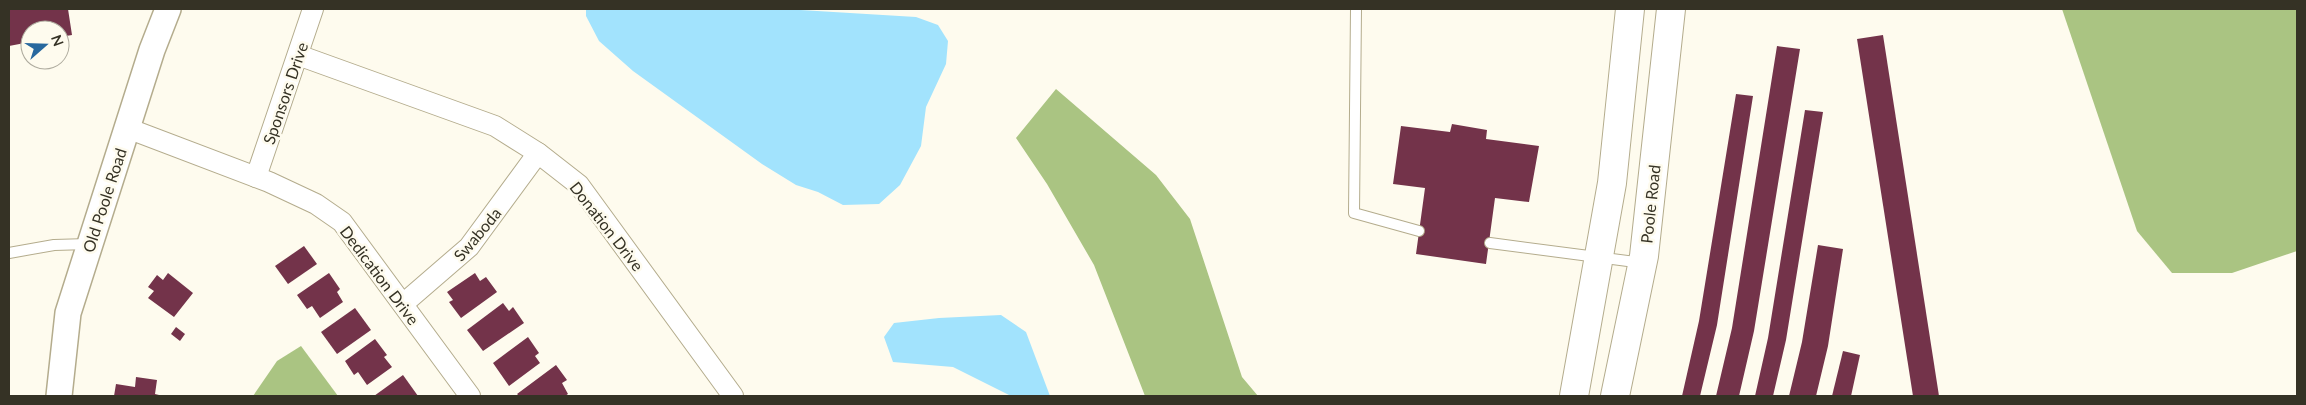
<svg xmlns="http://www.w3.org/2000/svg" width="2306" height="405" font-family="Lato,sans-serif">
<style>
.forest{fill:#aac482}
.water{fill:#a2e3fd}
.building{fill:#73334a}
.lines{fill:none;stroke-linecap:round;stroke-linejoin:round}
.service-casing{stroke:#b4ac8d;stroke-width:12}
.minor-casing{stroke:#b4ac8d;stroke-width:22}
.tertiary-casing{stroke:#b4ac8d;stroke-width:28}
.primary-casing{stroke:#b4ac8d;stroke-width:30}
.service{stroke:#fff;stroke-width:10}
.minor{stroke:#fff;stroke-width:20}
.tertiary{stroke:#fff;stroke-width:25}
.primary{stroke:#fff;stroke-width:28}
.labels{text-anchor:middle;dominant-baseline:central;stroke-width:5;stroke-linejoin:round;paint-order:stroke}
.street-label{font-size:16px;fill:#353225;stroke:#fefbee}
</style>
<rect width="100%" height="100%" fill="#fefbee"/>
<!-- forest -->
<g class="forest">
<polygon points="2062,9 2297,9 2297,251 2232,273 2172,273 2137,231"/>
<polygon points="1056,89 1156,175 1190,219 1242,377 1258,396 1145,396 1094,265 1047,184 1016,138"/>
<polygon points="301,346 338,396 253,396 277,361"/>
</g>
<!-- water -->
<g class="water">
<polygon points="586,9 784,9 916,17 938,25 948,41 946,64 926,107 921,146 900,185 879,204 843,205 818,192 796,185 762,164 633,71 599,41 586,16"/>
<polygon points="1001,315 1026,332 1050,396 1011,396 953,367 893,362 884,337 894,323 939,318"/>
</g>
<!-- building -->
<g class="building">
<polygon points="9,9 68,9 72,35 60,37 60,30 30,30 30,42 9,46"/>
<polygon points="1883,35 1939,396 1913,396 1857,39"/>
<polygon points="1777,46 1800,49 1754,331 1739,396 1716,396 1732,328"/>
<polygon points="1736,94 1753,96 1717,325 1700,396 1682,396 1699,321"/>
<polygon points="1805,110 1823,112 1786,340 1773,396 1755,396 1768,338"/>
<polygon points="1452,124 1487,130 1486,139 1539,146 1529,202 1495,198 1486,264 1416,254 1425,188 1393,184 1401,126 1450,132"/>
<polygon points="1818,245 1843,249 1828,346 1816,396 1789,396 1802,342"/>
<polygon points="304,246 317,264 288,284 275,266"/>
<polygon points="168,273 193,293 174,317 148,298 154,291 148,287 157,275 163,280"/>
<polygon points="329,273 340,289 337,292 343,302 320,318 312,306 307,309 297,295"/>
<polygon points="475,273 480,281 486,277 497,292 461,318 449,302 453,300 447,292"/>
<polygon points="503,303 509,311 513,307 524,323 483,351 467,330"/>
<polygon points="355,308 371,330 337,354 321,332"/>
<polygon points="176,327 185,334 180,341 171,334"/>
<polygon points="528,337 539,353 535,356 540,363 509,386 493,363"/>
<polygon points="375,339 387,355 384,357 392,367 367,385 358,372 354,375 345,361"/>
<polygon points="1843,351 1860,355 1851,396 1832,396"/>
<polygon points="556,365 567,380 562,383 568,394 565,396 519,396 517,394"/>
<polygon points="403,375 418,396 374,396"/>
<polygon points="136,377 157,380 155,394 163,396 114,396 116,384 135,387"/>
</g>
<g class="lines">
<!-- service casing -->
<g class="service-casing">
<g id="service">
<polyline points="1356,9 1354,213 1419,231"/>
<polyline points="1490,243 1643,263"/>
<polyline points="9,253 54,245 88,244"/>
</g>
</g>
<!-- minor casing -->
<g class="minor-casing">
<g id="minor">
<polyline points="298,55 495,126 538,153 579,185 733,396"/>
<polyline points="127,128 269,182 316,204 342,222 470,396"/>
<polyline points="256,177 313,9"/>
<polyline points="403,304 469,247 538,153"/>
</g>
</g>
<!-- tertiary casing -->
<g class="tertiary-casing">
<polyline id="tertiary" points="59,396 68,313 152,50 168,9"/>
</g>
<!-- primary casing -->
<g class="primary-casing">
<g id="primary">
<polyline points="1574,396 1612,183 1630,9"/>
<polyline points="1615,396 1644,256 1671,9"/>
</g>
</g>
<!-- service -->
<use href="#service" class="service"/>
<!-- minor -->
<use href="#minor" class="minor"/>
<!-- tertiary -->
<use href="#tertiary" class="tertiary"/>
<!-- primary -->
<use href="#primary" class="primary"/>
</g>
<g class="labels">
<!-- street labels -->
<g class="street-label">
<text transform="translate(285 93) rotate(-71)">Sponsors Drive</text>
<text transform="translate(104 200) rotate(-72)">Old Poole Road</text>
<text transform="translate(1650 204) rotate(-84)">Poole Road</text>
<text transform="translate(607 226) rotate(52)">Donation Drive</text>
<text transform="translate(477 234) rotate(-50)">Swaboda</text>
<text transform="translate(380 275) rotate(53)">Dedication Drive</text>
</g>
</g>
<!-- border -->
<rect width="2306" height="405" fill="none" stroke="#353225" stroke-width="20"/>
<!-- north arrow -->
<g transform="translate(45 45) rotate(70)"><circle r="24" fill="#fefbee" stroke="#aeab9e"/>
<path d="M0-4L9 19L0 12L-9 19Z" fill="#28689e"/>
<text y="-8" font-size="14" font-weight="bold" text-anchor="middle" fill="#353225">N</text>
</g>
</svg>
